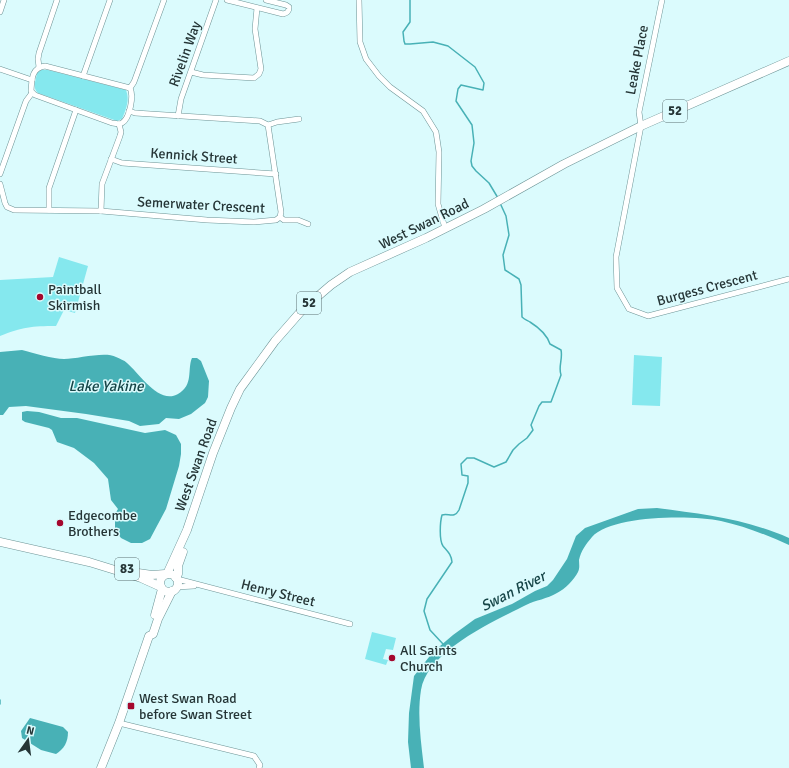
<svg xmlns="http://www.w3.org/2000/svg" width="789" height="768" font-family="Signika,sans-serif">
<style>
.green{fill:#85e8ee}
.water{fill:#48b1b6}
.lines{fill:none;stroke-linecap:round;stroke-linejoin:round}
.stream{stroke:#48b1b6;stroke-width:1.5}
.street-casing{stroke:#6d9496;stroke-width:6}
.primary-casing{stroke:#6d9496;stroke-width:9}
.street{stroke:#fff;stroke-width:5}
.primary{stroke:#fff;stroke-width:8}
.poi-dot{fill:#a4072d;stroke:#dbfbfd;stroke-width:1.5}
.labels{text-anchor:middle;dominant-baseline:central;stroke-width:3;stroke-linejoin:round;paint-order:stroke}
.shield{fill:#dbfbfd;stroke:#5c7072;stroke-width:1}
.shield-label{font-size:13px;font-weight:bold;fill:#253536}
.street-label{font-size:14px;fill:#253536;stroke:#dbfbfd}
.poi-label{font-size:14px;fill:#253536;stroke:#dbfbfd;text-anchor:start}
.water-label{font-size:15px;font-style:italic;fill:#164547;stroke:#dbfbfd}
</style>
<rect width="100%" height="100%" fill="#dbfbfd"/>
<!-- green -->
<g class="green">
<path d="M41 70H48L126 90C130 100 126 109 122 119L117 121 38 93C32 88 36 80 37 73Z"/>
<path d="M59 257 88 266 75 313 64 310 56 326C32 326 22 327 0 336V280L53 277Z"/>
<polygon points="634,355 662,357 660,406 632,405"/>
<polygon points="372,632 396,638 393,650 386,649 383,659 388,660 386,665 365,659"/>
</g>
<!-- water -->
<g class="water">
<path d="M22 350C34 353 53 359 64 359 78 359 105 351 116 357 120 359 124 360 127 363 140 374 159 405 178 394 194 385 187 369 192 358H197L201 361 209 381 208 397 205 403 191 414 179 419 166 418 159 424 140 426 129 421 86 414 26 406 9 407 3 415H0V352Z"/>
<polygon points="27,411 39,412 61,418 77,418 145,433 165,430 176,435 181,444 181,454 179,466 166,509 150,539 142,543 131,543 121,538 115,530 115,514 118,509 111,500 108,479 94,463 74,448 57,442 52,430 49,428 25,422 22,420 22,412"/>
<path d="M657 508C703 514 746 519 789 538V545C767 535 744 526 721 521 692 515 612 515 592 537 586 544 581 551 579 560 579 564 580 568 578 572 574 580 565 589 557 593 547 599 536 600 526 605 494 621 427 651 421 690 417 715 421 742 424 768H411L408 742 409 713 414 676 433 652 453 635 475 619 512 604 535 591 547 586 553 580 567 559 576 536 585 528 638 509Z"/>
<path d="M30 718 63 727 68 732C68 742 64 749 56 754L41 750 22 738 21 731Z"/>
</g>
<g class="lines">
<!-- stream -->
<g class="stream">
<polyline points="410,0 410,22 403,32 404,41 405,44 410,44 433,42 448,46 475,67 484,83 483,90 461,85 458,89 456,101 472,125 474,143 471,161 472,166 476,171 489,183 498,198"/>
<path d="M443 644 430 630 424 611 427 599 452 562C451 554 448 552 443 546 439 540 440 522 442 515 449 513 454 519 459 510L468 483V476L462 475 461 464 467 458H474L494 467 506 462 513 450 519 444 527 438 533 430 531 425 539 406 542 402H551L561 375C558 367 563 359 561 350L550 344C547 335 538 327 530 322 527 320 525 320 522 317L521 285 519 279 505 270 503 255 509 235 506 216 500 203"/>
<polyline points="0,700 0,704"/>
</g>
<!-- street casing -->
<g class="street-casing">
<g id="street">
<path d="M227 0 283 14C287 13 289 12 289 7L286 5 266 0"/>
<polyline points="359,0 360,42 366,59 379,76 390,87 423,111 436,132 439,152 438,204 445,228"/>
<polyline points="662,0 639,112 641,126 616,257 617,288 629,309 648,316 789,279"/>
<polyline points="0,12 4,0"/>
<path d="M45 66 130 88C134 96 130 118 122 123 119 125 116 123 112 123L35 95 31 91C32 80 31 68 45 66Z"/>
<polyline points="39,67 38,59 39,53 57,0"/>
<polyline points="0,69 32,80"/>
<polyline points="191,72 203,75 254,78 259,74 261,69 255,29 257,8"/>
<polyline points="83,76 110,0"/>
<polyline points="130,88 134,82 164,0"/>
<polyline points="178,116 181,99 216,0"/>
<polyline points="268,125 277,122 299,119"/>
<polyline points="111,159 122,163 276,174"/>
<polyline points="0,174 26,101 32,93"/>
<polyline points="0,184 5,203 7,207 14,210 101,211 207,220 254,222 276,220 280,217 281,212 268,125 260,121 135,113 129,111"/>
<polyline points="49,210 49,188 76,110"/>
<polyline points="101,211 102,184 120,136 121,132 119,124"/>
<polyline points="280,217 284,220 298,220 308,224"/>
<polyline points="177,579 350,624"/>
<polyline points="176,587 194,586"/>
<polyline points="119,723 254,756 260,765 259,768"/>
</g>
</g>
<!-- primary casing -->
<g class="primary-casing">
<g id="primary">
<polyline points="0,542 89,562 141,578 161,587"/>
<polyline points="138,573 152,575 165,574"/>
<polyline points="167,574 187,530 213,453 231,408 240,389 275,341 303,309 331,285 350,272 426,238 484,209 564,164 641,126 789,61"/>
<circle cx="169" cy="583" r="9"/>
<polyline points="176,578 178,574 178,566 183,552"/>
<polyline points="155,615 162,589"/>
<polyline points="101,768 119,723 149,636 153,634 158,619 172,591"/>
</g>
</g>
<!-- street -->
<use href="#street" class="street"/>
<!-- primary -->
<use href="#primary" class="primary"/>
</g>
<!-- markers -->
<g class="poi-dot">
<circle cx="40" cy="297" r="4"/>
<circle cx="60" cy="523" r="4"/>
<circle cx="392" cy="658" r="4"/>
<rect x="127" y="702" width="8" height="8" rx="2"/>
</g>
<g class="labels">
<!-- shield labels -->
<g class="shield">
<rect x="663" y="100" width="24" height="22" rx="3"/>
<rect x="297" y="292" width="24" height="22" rx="3"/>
<rect x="115" y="558" width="24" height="22" rx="3"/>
</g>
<g class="shield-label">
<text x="675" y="111">52</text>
<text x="309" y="303">52</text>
<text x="127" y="569">83</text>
</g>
<!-- street labels -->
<g class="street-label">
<text transform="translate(185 54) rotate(-70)">Rivelin Way</text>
<text transform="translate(637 60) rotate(-79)">Leake Place</text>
<text transform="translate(194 156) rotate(4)">Kennick Street</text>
<text transform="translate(201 205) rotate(3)">Semerwater Crescent</text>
<text transform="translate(424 224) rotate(-26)">West Swan Road</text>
<text transform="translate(707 288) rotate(-15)">Burgess Crescent</text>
<text transform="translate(196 465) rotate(-70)">West Swan Road</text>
<text transform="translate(278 593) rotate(14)">Henry Street</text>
</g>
<!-- poi labels -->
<g class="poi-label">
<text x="48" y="289">Paintball<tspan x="48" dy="16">Skirmish</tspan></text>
<text x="68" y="515">Edgecombe<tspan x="68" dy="16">Brothers</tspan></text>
<text x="400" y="650">All Saints<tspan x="400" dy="16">Church</tspan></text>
<text x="139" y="698">West Swan Road<tspan x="139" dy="16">before Swan Street</tspan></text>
</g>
<!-- water labels -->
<g class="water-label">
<text x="106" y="386">Lake Yakine</text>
<text transform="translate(513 591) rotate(-27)">Swan River</text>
</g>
</g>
<!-- north arrow -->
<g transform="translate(28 740) rotate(14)" stroke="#dbfbfd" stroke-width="3" paint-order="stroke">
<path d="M0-3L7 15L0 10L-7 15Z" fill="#253536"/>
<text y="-6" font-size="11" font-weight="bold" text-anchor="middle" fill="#253536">N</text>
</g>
</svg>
